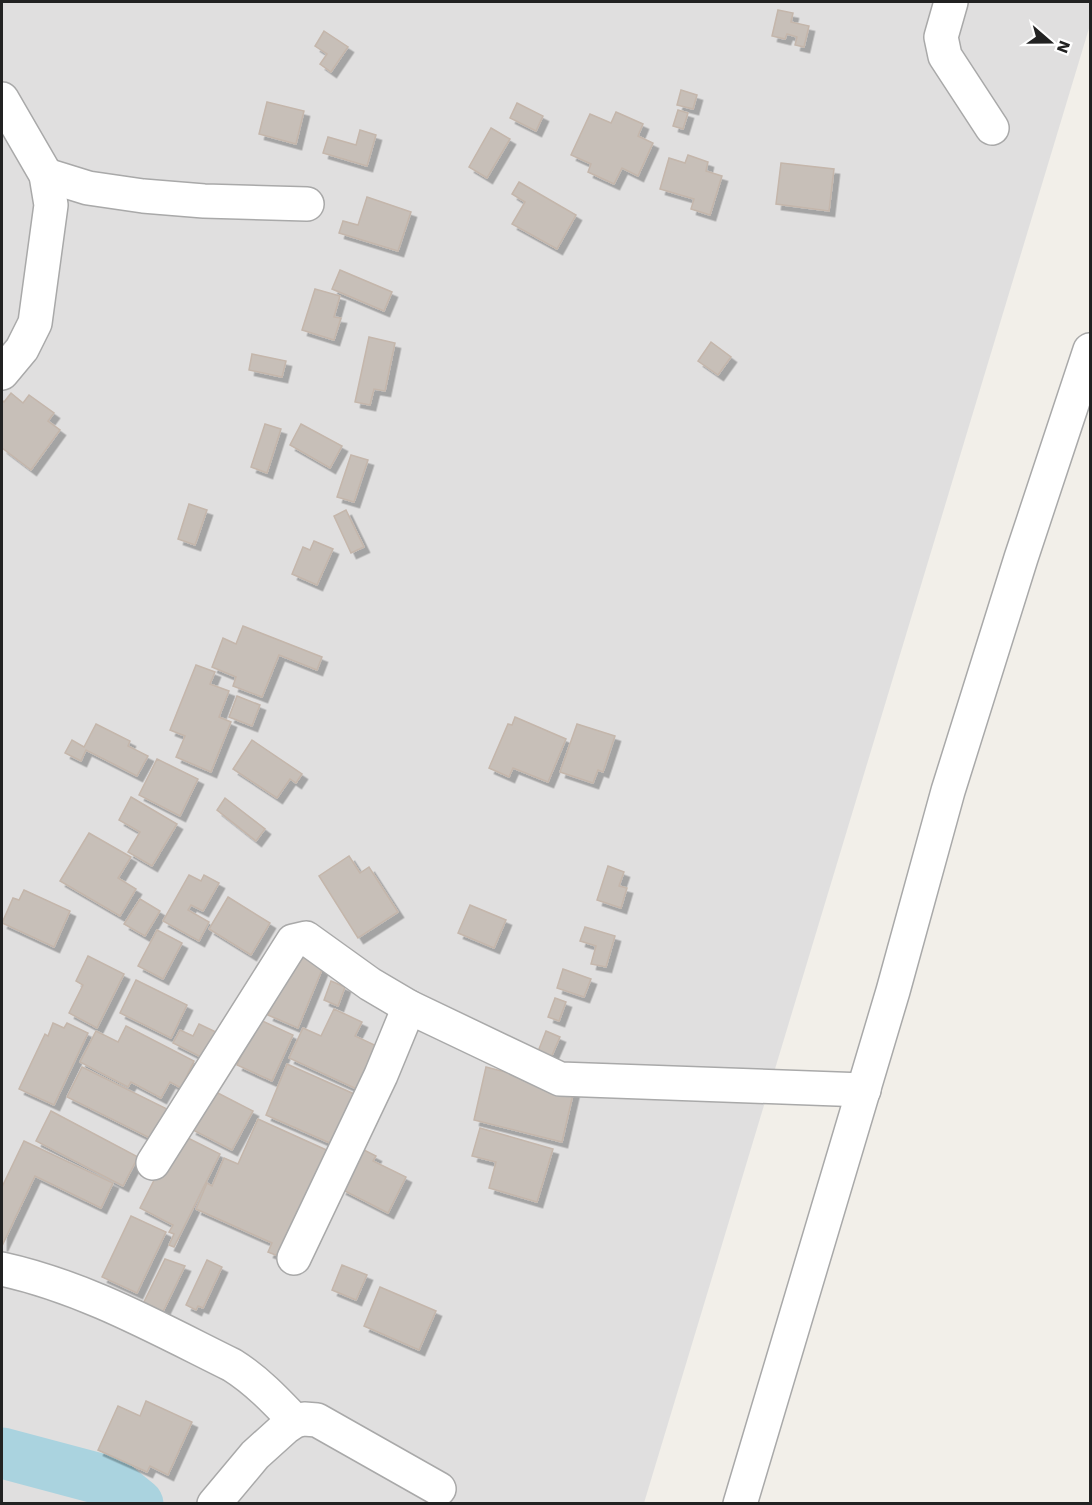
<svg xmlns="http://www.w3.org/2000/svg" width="1092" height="1505" font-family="'Work Sans',sans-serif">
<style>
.residential{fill:#e0dfdf}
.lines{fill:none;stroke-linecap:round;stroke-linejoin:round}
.river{stroke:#aad3df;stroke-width:51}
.building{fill:#c7bfb8;stroke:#c4b6ab;stroke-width:1.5;filter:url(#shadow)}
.minor-casing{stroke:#a9a9a9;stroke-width:36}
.minor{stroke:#fff;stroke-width:33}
</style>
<defs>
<filter id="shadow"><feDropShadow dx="5.5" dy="5.5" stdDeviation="0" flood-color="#0004"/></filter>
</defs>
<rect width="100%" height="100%" fill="#f2efe9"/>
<!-- residential -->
<polygon class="residential" points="2,2 1090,2 1090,25 644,1503 2,1504"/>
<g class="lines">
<!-- river -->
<polyline class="river" points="2,1453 111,1482 138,1504"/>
</g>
<!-- building -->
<g class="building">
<polygon points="778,10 793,13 791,22 809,26 804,47 795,45 797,37 787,34 785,39 772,36"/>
<polygon points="324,31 348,47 331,72 320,64 327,54 315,46"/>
<polygon points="681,90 697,95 693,109 677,105"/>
<polygon points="267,102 304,111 296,144 259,134"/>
<polygon points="517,103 543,116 536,131 510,118"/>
<polygon points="678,110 688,113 683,129 673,126"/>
<polygon points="616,112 643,124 638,136 653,143 638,176 622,168 614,184 588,172 591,164 571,155 590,114 611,123"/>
<polygon points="491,128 510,139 487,178 469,167"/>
<polygon points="360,130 376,135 367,166 323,153 328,137 356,145"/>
<polygon points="688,155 708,162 706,171 722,176 710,215 691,209 694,199 660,189 669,158 685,163"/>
<polygon points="781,163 834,169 829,211 776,204"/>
<polygon points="519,182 576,215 557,249 512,224 525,202 512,194"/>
<polygon points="367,197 411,212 398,251 339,233 343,221 358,225"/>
<polygon points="340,270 392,292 384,311 332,289"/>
<polygon points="315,289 340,296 334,317 341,318 334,340 302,330"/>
<polygon points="369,337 395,343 385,391 374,389 370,405 355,402"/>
<polygon points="711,342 731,357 718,375 698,361"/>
<polygon points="252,354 286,361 282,377 249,370"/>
<polygon points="11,393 23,403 29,395 54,413 48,421 60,430 31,470 2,448 2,400 4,402"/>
<polygon points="265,424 281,429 267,473 251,467"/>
<polygon points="301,424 342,446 330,468 290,445"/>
<polygon points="351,455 368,460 354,502 337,497"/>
<polygon points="189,504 207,510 195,545 178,539"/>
<polygon points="346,510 364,547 351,553 334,516"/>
<polygon points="314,541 333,549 317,585 292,574 303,547 310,550"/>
<polygon points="243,626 322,657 317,670 279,655 262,697 233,686 236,677 212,667 223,638 236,644"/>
<polygon points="196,665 215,672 210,684 229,691 219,717 231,722 211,772 176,757 185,736 170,730"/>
<polygon points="237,696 260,705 252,726 229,717"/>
<polygon points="515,717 566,739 548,782 513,768 509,777 489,768 508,724 512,725"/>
<polygon points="96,724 130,741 128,746 148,756 137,776 86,750 81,761 65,753 72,740 84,747"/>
<polygon points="577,724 615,736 603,772 598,770 593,783 560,772"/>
<polygon points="252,740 302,774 296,783 290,779 277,798 233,769"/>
<polygon points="157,759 198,779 180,816 139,795"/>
<polygon points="131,797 177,824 152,866 128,852 140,832 119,820"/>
<polygon points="225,798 265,829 256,841 217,810"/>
<polygon points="89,833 131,857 118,878 136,889 120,916 60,881"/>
<polygon points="349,856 360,873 369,867 398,912 358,938 319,876"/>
<polygon points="608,866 624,872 619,886 627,888 621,908 597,900"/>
<polygon points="189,875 201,881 204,875 219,883 203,911 191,905 188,910 209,922 199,941 163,921"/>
<polygon points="24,890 70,911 54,947 2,923 13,898 19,900"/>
<polygon points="228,897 270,923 251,955 209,929"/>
<polygon points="140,899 160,911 145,936 124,924"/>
<polygon points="470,905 506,920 494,948 458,933"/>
<polygon points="585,927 615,936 606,967 591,964 596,946 580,941"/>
<polygon points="157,930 182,943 163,979 138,966"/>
<polygon points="294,952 324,965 298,1028 268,1015"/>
<polygon points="88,956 124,974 97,1028 69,1013 83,985 76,981"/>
<polygon points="563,969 591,979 584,997 557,988"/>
<polygon points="136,980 187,1005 171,1038 120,1013"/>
<polygon points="331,981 345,987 338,1006 324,1000"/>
<polygon points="555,998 566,1002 559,1021 548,1017"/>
<polygon points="334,1009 362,1022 355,1036 381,1048 361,1091 289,1058 303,1028 321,1036"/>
<polygon points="258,1019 293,1035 272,1081 237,1065"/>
<polygon points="53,1023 64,1028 67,1023 88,1033 54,1105 19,1089 45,1034 48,1036"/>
<polygon points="199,1024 216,1032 203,1058 173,1043 180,1030 193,1036"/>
<polygon points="126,1026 194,1061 181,1088 170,1082 161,1098 131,1082 128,1087 80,1062 96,1031 118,1042"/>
<polygon points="546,1031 560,1037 550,1060 537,1054"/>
<polygon points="287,1064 361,1097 339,1147 266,1115"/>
<polygon points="82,1067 167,1109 152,1139 67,1097"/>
<polygon points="486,1067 574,1090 562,1142 474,1120"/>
<polygon points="212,1090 253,1111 232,1150 191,1129"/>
<polygon points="51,1111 138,1157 123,1186 36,1141"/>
<polygon points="258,1119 333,1153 286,1259 268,1252 272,1243 196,1209 207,1183 212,1186 224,1158 238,1164"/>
<polygon points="480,1128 553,1149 537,1202 489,1188 496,1162 472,1156"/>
<polygon points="178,1133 220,1154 174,1247 169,1245 174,1234 169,1232 173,1225 140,1208"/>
<polygon points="24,1141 113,1183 101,1208 35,1176 2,1246 2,1187"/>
<polygon points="362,1149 376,1156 373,1161 406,1177 388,1213 341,1189"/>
<polygon points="131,1216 166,1232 137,1293 102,1277"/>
<polygon points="165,1259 185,1266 159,1320 140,1310"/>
<polygon points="207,1260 222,1267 203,1308 198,1306 196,1310 186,1305"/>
<polygon points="342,1265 367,1275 356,1300 332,1290"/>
<polygon points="380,1287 436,1311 419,1350 364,1326"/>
<polygon points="146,1401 192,1422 168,1475 150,1466 147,1472 98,1450 118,1406 140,1416"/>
</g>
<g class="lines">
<!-- minor casing -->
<g class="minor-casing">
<g id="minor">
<polyline points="951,2 941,37 945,56 992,128"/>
<polyline points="2,99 46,175 51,205 35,323 22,349 2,373"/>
<polyline points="46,175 88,188 143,196 204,201 307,204"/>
<polyline points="153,1163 281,960 293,941 306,938 370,984 409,1007 560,1079 864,1090"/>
<polyline points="294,1258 381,1075 409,1007"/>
<path d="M2 1269C84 1287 157 1328 232 1365 256 1380 275 1400 295 1421"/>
<polyline points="214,1504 255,1455 286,1427 295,1421 304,1419 317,1420 439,1489"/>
<polyline points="740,1504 893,991 948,791 1021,558 1090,350"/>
</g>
</g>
<!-- minor -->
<use href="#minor" class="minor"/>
</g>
<!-- border -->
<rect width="1092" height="1505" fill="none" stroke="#222222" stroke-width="6"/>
<!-- north arrow -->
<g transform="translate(1050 42) rotate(110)" stroke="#ffffff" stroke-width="4.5" paint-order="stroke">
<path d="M0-4.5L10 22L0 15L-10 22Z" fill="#222222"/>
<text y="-9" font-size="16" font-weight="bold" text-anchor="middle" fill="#222222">N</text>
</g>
</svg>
